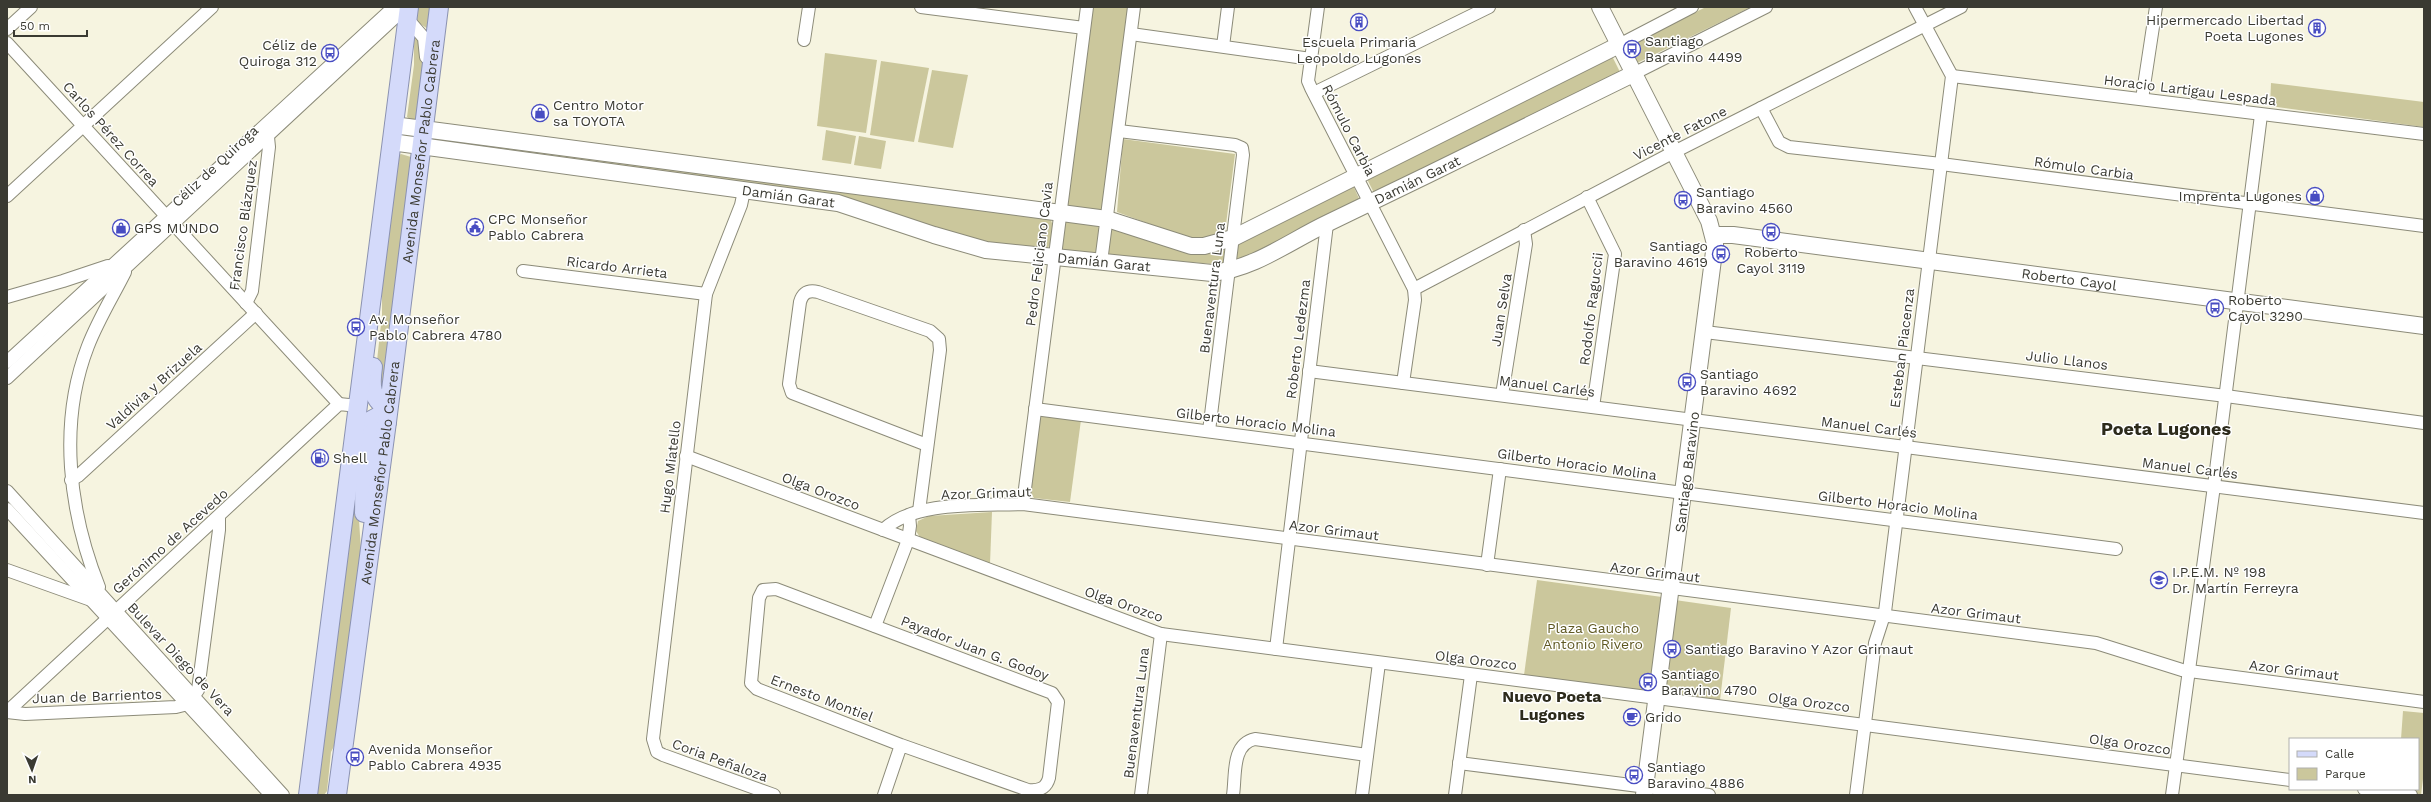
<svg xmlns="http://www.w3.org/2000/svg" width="2431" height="802" font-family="'Work Sans',sans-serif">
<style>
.green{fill:#cbc79c}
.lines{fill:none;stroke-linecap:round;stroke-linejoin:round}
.minor-casing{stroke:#8c8b79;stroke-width:14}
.secondary-casing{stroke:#8c8b79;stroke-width:18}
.primary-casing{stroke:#8b92b1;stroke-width:20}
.minor{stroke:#fff;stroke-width:12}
.secondary{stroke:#fff;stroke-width:16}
.primary{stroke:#d4dafa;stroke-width:18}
.labels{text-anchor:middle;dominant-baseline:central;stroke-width:3;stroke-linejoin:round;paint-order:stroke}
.poi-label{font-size:14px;fill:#3a3a32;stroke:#fff;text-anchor:start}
.street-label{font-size:14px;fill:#3a3a32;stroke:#fff}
.park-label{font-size:14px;fill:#5f5822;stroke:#fff}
.quarter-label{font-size:16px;font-weight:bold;fill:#2d2b1c;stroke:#fff}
.district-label{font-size:18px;font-weight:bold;fill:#2d2b1c;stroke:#fff}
</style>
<rect width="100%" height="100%" fill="#f6f4e0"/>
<!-- green -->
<g class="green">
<polygon points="417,7 431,7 428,29 416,21"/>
<polygon points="1092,7 1128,7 1103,211 1067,206"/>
<polygon points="1706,7 1751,7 1637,63 1628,45"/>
<path d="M414 34C432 48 420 103 417 124L407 117 414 65Z"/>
<polygon points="825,53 877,60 866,133 817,126"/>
<polygon points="1611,54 1620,72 1375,195 1366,177"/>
<polygon points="881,61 929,68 914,142 870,135"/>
<polygon points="932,70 968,75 953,148 918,142"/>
<polygon points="2271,83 2424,102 2424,127 2270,106"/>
<polygon points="826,130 856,136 851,164 822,160"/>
<path d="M431 135 1049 215C1055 227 1054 240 1046 251L990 246 877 211 432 141Z"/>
<polygon points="859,136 886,141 881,169 854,165"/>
<polygon points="1123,139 1235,154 1225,232 1196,241 1117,212"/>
<polygon points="401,154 411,157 383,399 375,379 382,315 382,274 398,156"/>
<polygon points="1352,183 1361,203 1238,264 1235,259 1238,245 1243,238"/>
<path d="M1068 218 1096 221C1101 230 1101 243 1096 253L1064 252 1060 248 1062 225Z"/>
<polygon points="1113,226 1225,246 1224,265 1107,255 1109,231"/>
<polygon points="1043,415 1081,420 1070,502 1034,498 1031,493 1039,420"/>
<polygon points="360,444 359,520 361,551 338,738 331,752 327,791 324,795 315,795"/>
<polygon points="992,512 990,564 921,539 916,531 918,521 929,516"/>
<polygon points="1537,580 1662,597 1649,692 1524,675"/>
<polygon points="1675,600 1731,608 1720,700 1663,693"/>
<polygon points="2403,711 2424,713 2424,771 2421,795 2395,792 2396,789 2418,789 2418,739 2401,739"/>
</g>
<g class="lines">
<!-- minor casing -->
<g class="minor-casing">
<g id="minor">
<polyline points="921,7 1084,28"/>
<polyline points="405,16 424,38 426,57"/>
<polyline points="7,29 31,7"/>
<polyline points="1131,34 1311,59 1308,81 1311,88 1414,289 1415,300 1403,383"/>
<polyline points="804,40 809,7"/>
<polyline points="7,43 339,404"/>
<polyline points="1619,45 1692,7"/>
<polyline points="1223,46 1228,7"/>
<polyline points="1311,59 1318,7"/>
<polyline points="1633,74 1766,7"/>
<polyline points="1952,76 2424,134"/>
<polyline points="1314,93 1489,7"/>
<polyline points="2142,99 2156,7"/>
<polyline points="1761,108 1779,142 1789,147 1941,164 2424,226"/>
<polyline points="1119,131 1235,145 1242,148 1243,155 1209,431"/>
<polyline points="744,191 741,205 706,294 653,739 657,752 663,755 774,795"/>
<polyline points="7,196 212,7"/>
<polyline points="1587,197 1615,254 1593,407"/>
<polyline points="1101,262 1134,7"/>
<polyline points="523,271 706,294"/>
<polyline points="1414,289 1674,152 1961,7"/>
<polyline points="7,297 63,281 108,266"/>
<polyline points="246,303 252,291 269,147 268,137 265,133"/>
<polyline points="1705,332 2226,396 2424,423"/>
<polyline points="7,362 394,7"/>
<polyline points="1309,371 2424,513"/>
<polyline points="7,378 406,7"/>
<polyline points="1502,395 1526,244 1524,230"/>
<polyline points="1035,409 2116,549"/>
<polyline points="686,456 1161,634 2290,780"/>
<polyline points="71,480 78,476 256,313"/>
<polyline points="7,491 283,795"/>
<polyline points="1023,504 1087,7"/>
<polyline points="7,509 271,795"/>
<path d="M919 511 940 350 939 339 930 331 818 292C809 290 803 292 800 302L789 384 792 393 927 445"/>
<path d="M883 530C915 500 981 506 1023 504L2096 643 2182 670 2424 702"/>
<polyline points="1487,565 1500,469"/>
<polyline points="7,570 91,600"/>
<path d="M99 587C69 512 58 423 88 346 98 320 113 296 125 272"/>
<polyline points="875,626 908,540 910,526 909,515"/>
<polyline points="1276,649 1327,224"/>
<polyline points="7,712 339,404 358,406"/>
<polyline points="7,712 25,714 176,707 188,704 198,690 219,530 219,517"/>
<polyline points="1459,763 1709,795"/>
<polyline points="2364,789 2411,795"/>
<path d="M884 795 901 745 757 689 751 683 759 598 763 590 776 589 1052 693 1058 702 1049 778C1046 789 1038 791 1028 790L901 745"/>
<polyline points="1141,795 1161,634"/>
<path d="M1233 795C1236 776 1231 744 1255 739L1367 755"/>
<polyline points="1362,795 1379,663"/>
<polyline points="1455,795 1471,675"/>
<polyline points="1856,795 1875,643 1885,612 1952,76 1915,7"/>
<polyline points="2172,795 2214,486 2261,115"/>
</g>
</g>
<!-- secondary casing -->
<g class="secondary-casing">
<g id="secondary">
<polyline points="1600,7 1709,221 1715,244 1644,795"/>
<polyline points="393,125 1107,219 1191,246 1204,246 1233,238 1619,45"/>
<path id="s1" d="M391 142 838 203 934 235 986 250 1212 273C1254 269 1290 241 1328 223 1430 174 1532 124 1633 74"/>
<path id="s2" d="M1714 235H1733L2424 326"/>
</g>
</g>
<!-- primary casing -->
<g class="primary-casing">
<g id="primary">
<path d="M354 438 364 424 388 411C371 395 370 389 373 367"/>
<path d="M364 513C365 490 360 428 387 422"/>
<polyline points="308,795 409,7"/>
<path id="s3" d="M337 795 387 422 439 7"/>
</g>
</g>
<!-- minor -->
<use href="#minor" class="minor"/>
<!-- secondary -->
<use href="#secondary" class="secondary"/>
<!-- primary -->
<use href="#primary" class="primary"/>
</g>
<!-- icons -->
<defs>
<g id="building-ring" transform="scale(0.9)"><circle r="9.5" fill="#fff" stroke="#484dc2" stroke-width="1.5"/><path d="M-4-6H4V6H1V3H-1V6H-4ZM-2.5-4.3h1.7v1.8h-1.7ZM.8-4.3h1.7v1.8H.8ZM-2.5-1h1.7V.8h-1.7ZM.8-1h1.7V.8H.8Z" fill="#484dc2"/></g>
<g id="bus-ring" transform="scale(0.9)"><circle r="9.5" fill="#fff" stroke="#484dc2" stroke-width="1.5"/><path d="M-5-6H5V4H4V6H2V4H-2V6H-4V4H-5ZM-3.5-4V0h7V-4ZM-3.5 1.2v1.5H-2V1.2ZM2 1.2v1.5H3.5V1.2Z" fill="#484dc2"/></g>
<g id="shop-ring" transform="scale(0.9)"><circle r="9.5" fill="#fff" stroke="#484dc2" stroke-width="1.5"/><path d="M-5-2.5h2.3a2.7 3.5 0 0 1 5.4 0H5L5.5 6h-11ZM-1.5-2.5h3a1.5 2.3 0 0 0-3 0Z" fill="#484dc2"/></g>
<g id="civic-ring" transform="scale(0.9)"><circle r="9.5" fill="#fff" stroke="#484dc2" stroke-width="1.5"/><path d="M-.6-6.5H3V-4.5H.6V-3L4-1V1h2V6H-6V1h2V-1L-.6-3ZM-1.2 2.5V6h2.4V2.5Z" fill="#484dc2"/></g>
<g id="fuel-ring" transform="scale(0.9)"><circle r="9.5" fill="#fff" stroke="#484dc2" stroke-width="1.5"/><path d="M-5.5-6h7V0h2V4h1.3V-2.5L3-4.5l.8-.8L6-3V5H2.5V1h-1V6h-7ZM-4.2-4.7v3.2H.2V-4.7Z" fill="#484dc2"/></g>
<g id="school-ring" transform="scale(0.9)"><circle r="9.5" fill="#fff" stroke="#484dc2" stroke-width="1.5"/><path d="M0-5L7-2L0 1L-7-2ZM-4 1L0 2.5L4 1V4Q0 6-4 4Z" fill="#484dc2"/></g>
<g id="cafe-ring" transform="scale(0.9)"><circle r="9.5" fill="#fff" stroke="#484dc2" stroke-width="1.5"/><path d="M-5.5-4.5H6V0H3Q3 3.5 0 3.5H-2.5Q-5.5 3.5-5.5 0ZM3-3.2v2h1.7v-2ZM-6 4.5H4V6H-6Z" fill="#484dc2"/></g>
</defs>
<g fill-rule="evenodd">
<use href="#building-ring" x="1359" y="22"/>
<use href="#building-ring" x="2317" y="28"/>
<use href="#bus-ring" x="1632" y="49"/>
<use href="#bus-ring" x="330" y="53"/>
<use href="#shop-ring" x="540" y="113"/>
<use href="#shop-ring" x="2315" y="196"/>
<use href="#bus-ring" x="1683" y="200"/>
<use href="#civic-ring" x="475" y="227"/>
<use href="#shop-ring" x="121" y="228"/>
<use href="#bus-ring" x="1771" y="232"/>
<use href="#bus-ring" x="1721" y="254"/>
<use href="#bus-ring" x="2215" y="308"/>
<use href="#bus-ring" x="356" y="327"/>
<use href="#bus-ring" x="1687" y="382"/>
<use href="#fuel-ring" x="320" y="458"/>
<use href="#school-ring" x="2159" y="580"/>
<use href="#bus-ring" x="1672" y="649"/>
<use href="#bus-ring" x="1648" y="682"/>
<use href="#cafe-ring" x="1632" y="717"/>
<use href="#bus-ring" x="355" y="757"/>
<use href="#bus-ring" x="1634" y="775"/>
</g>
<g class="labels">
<!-- poi labels -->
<g class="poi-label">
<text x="2304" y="20" text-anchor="end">Hipermercado Libertad<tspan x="2304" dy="16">Poeta Lugones</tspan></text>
<text x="1645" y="41">Santiago<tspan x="1645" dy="16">Baravino 4499</tspan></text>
<text x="1359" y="42" text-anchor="middle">Escuela Primaria<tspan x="1359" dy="16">Leopoldo Lugones</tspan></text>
<text x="317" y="45" text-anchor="end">Céliz de<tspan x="317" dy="16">Quiroga 312</tspan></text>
<text x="553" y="105">Centro Motor<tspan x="553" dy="16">sa TOYOTA</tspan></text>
<text x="1696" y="192">Santiago<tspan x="1696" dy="16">Baravino 4560</tspan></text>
<text x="2302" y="196" text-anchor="end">Imprenta Lugones</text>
<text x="488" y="219">CPC Monseñor<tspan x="488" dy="16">Pablo Cabrera</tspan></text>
<text x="134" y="228">GPS MUNDO</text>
<text x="1708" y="246" text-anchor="end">Santiago<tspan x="1708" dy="16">Baravino 4619</tspan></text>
<text x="1771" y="252" text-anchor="middle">Roberto<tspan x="1771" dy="16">Cayol 3119</tspan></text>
<text x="2228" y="300">Roberto<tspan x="2228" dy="16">Cayol 3290</tspan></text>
<text x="369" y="319">Av. Monseñor<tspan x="369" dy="16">Pablo Cabrera 4780</tspan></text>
<text x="1700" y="374">Santiago<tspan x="1700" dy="16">Baravino 4692</tspan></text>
<text x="333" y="458">Shell</text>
<text x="2172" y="572">I.P.E.M. Nº 198<tspan x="2172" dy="16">Dr. Martín Ferreyra</tspan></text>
<text x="1685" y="649">Santiago Baravino Y Azor Grimaut</text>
<text x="1661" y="674">Santiago<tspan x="1661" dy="16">Baravino 4790</tspan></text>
<text x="1645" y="717">Grido</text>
<text x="368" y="749">Avenida Monseñor<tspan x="368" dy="16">Pablo Cabrera 4935</tspan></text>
<text x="1647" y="767">Santiago<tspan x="1647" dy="16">Baravino 4886</tspan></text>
</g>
<!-- street labels -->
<g class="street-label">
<text transform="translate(2190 90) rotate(7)">Horacio Lartigau Lespada</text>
<text transform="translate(1349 130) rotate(63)">Rómulo Carbia</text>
<text transform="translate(1680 133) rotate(-27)">Vicente Fatone</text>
<text transform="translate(111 134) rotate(48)">Carlos Pérez Correa</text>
<text stroke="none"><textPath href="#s3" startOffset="649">Avenida Monseñor Pablo Cabrera</textPath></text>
<text transform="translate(215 166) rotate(-43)">Céliz de Quiroga</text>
<text transform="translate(2084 168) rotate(8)">Rómulo Carbia</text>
<text stroke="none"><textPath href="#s1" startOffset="1060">Damián Garat</textPath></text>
<text stroke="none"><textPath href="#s1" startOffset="401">Damián Garat</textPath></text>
<text transform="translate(243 225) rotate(-82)">Francisco Blázquez</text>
<text transform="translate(1039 254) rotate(-83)">Pedro Feliciano Cavia</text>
<text stroke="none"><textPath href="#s1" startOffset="725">Damián Garat</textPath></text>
<text transform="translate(617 267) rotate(7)">Ricardo Arrieta</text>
<text stroke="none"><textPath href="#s2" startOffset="358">Roberto Cayol</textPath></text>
<text transform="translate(1212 288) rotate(-83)">Buenaventura Luna</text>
<text transform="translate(1591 309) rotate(-83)">Rodolfo Raguccii</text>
<text transform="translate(1501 310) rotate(-81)">Juan Selva</text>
<text transform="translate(1298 339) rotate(-83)">Roberto Ledezma</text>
<text transform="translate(1902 348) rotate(-83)">Esteban Piacenza</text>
<text transform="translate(2067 360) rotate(7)">Julio Llanos</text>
<text transform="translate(154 386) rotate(-42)">Valdivia y Brizuela</text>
<text transform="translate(1547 386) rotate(7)">Manuel Carlés</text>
<text transform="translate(1256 422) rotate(7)">Gilberto Horacio Molina</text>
<text transform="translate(1869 427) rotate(7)">Manuel Carlés</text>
<text transform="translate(1577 464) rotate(8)">Gilberto Horacio Molina</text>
<text transform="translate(670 467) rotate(-83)">Hugo Miatello</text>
<text transform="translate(2190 468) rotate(7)">Manuel Carlés</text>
<text transform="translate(1687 472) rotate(-83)">Santiago Baravino</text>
<text stroke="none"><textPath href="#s3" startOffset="325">Avenida Monseñor Pablo Cabrera</textPath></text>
<text transform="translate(821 491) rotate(21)">Olga Orozco</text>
<text transform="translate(986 493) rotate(-2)">Azor Grimaut</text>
<text transform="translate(1898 505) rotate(7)">Gilberto Horacio Molina</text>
<text transform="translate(1334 530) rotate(7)">Azor Grimaut</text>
<text transform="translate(170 541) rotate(-42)">Gerónimo de Acevedo</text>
<text transform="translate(1655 572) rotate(7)">Azor Grimaut</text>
<text transform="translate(1124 604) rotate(19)">Olga Orozco</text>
<text transform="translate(1976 613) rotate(7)">Azor Grimaut</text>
<text transform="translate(975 648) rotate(21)">Payador Juan G. Godoy</text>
<text transform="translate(181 659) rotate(47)">Bulevar Diego de Vera</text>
<text transform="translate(1476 660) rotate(7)">Olga Orozco</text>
<text transform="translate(2294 670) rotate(7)">Azor Grimaut</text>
<text transform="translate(97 696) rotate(-2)">Juan de Barrientos</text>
<text transform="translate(822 698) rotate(21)">Ernesto Montiel</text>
<text transform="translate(1809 702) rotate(7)">Olga Orozco</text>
<text transform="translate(1136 713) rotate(-83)">Buenaventura Luna</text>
<text transform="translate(2130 744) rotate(8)">Olga Orozco</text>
<text transform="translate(720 760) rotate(20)">Coria Peñaloza</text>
</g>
<!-- park labels -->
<g class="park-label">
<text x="1593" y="628">Plaza Gaucho<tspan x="1593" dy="16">Antonio Rivero</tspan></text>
</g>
<!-- quarter labels -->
<g class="quarter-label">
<text x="1552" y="696">Nuevo Poeta<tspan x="1552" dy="18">Lugones</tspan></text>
</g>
<!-- district labels -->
<g class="district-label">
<text x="2166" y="428">Poeta Lugones</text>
</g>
</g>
<!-- border -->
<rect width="2431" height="802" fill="none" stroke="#3a3a32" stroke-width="16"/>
<!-- legend -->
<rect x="2289" y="738" width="130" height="52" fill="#ffffff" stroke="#b0b0ad"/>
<rect x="2297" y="751" width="20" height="6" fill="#d4dafa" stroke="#b0b0ad"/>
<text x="2325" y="758" font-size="12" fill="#3a3a32">Calle</text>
<rect x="2297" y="768" width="20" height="12" fill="#cbc79c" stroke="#b0b0ad"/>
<text x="2325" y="778" font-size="12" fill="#3a3a32">Parque</text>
<!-- north arrow -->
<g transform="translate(32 770) rotate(178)" stroke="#ffffff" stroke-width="3" paint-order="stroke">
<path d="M0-3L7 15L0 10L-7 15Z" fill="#3a3a32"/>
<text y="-6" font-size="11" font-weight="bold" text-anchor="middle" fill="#3a3a32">N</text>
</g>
<!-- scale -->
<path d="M14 30v6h73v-6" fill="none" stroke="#3a3a32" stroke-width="2"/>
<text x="20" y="30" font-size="12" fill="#3a3a32" stroke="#ffffff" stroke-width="3" paint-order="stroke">50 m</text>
</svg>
